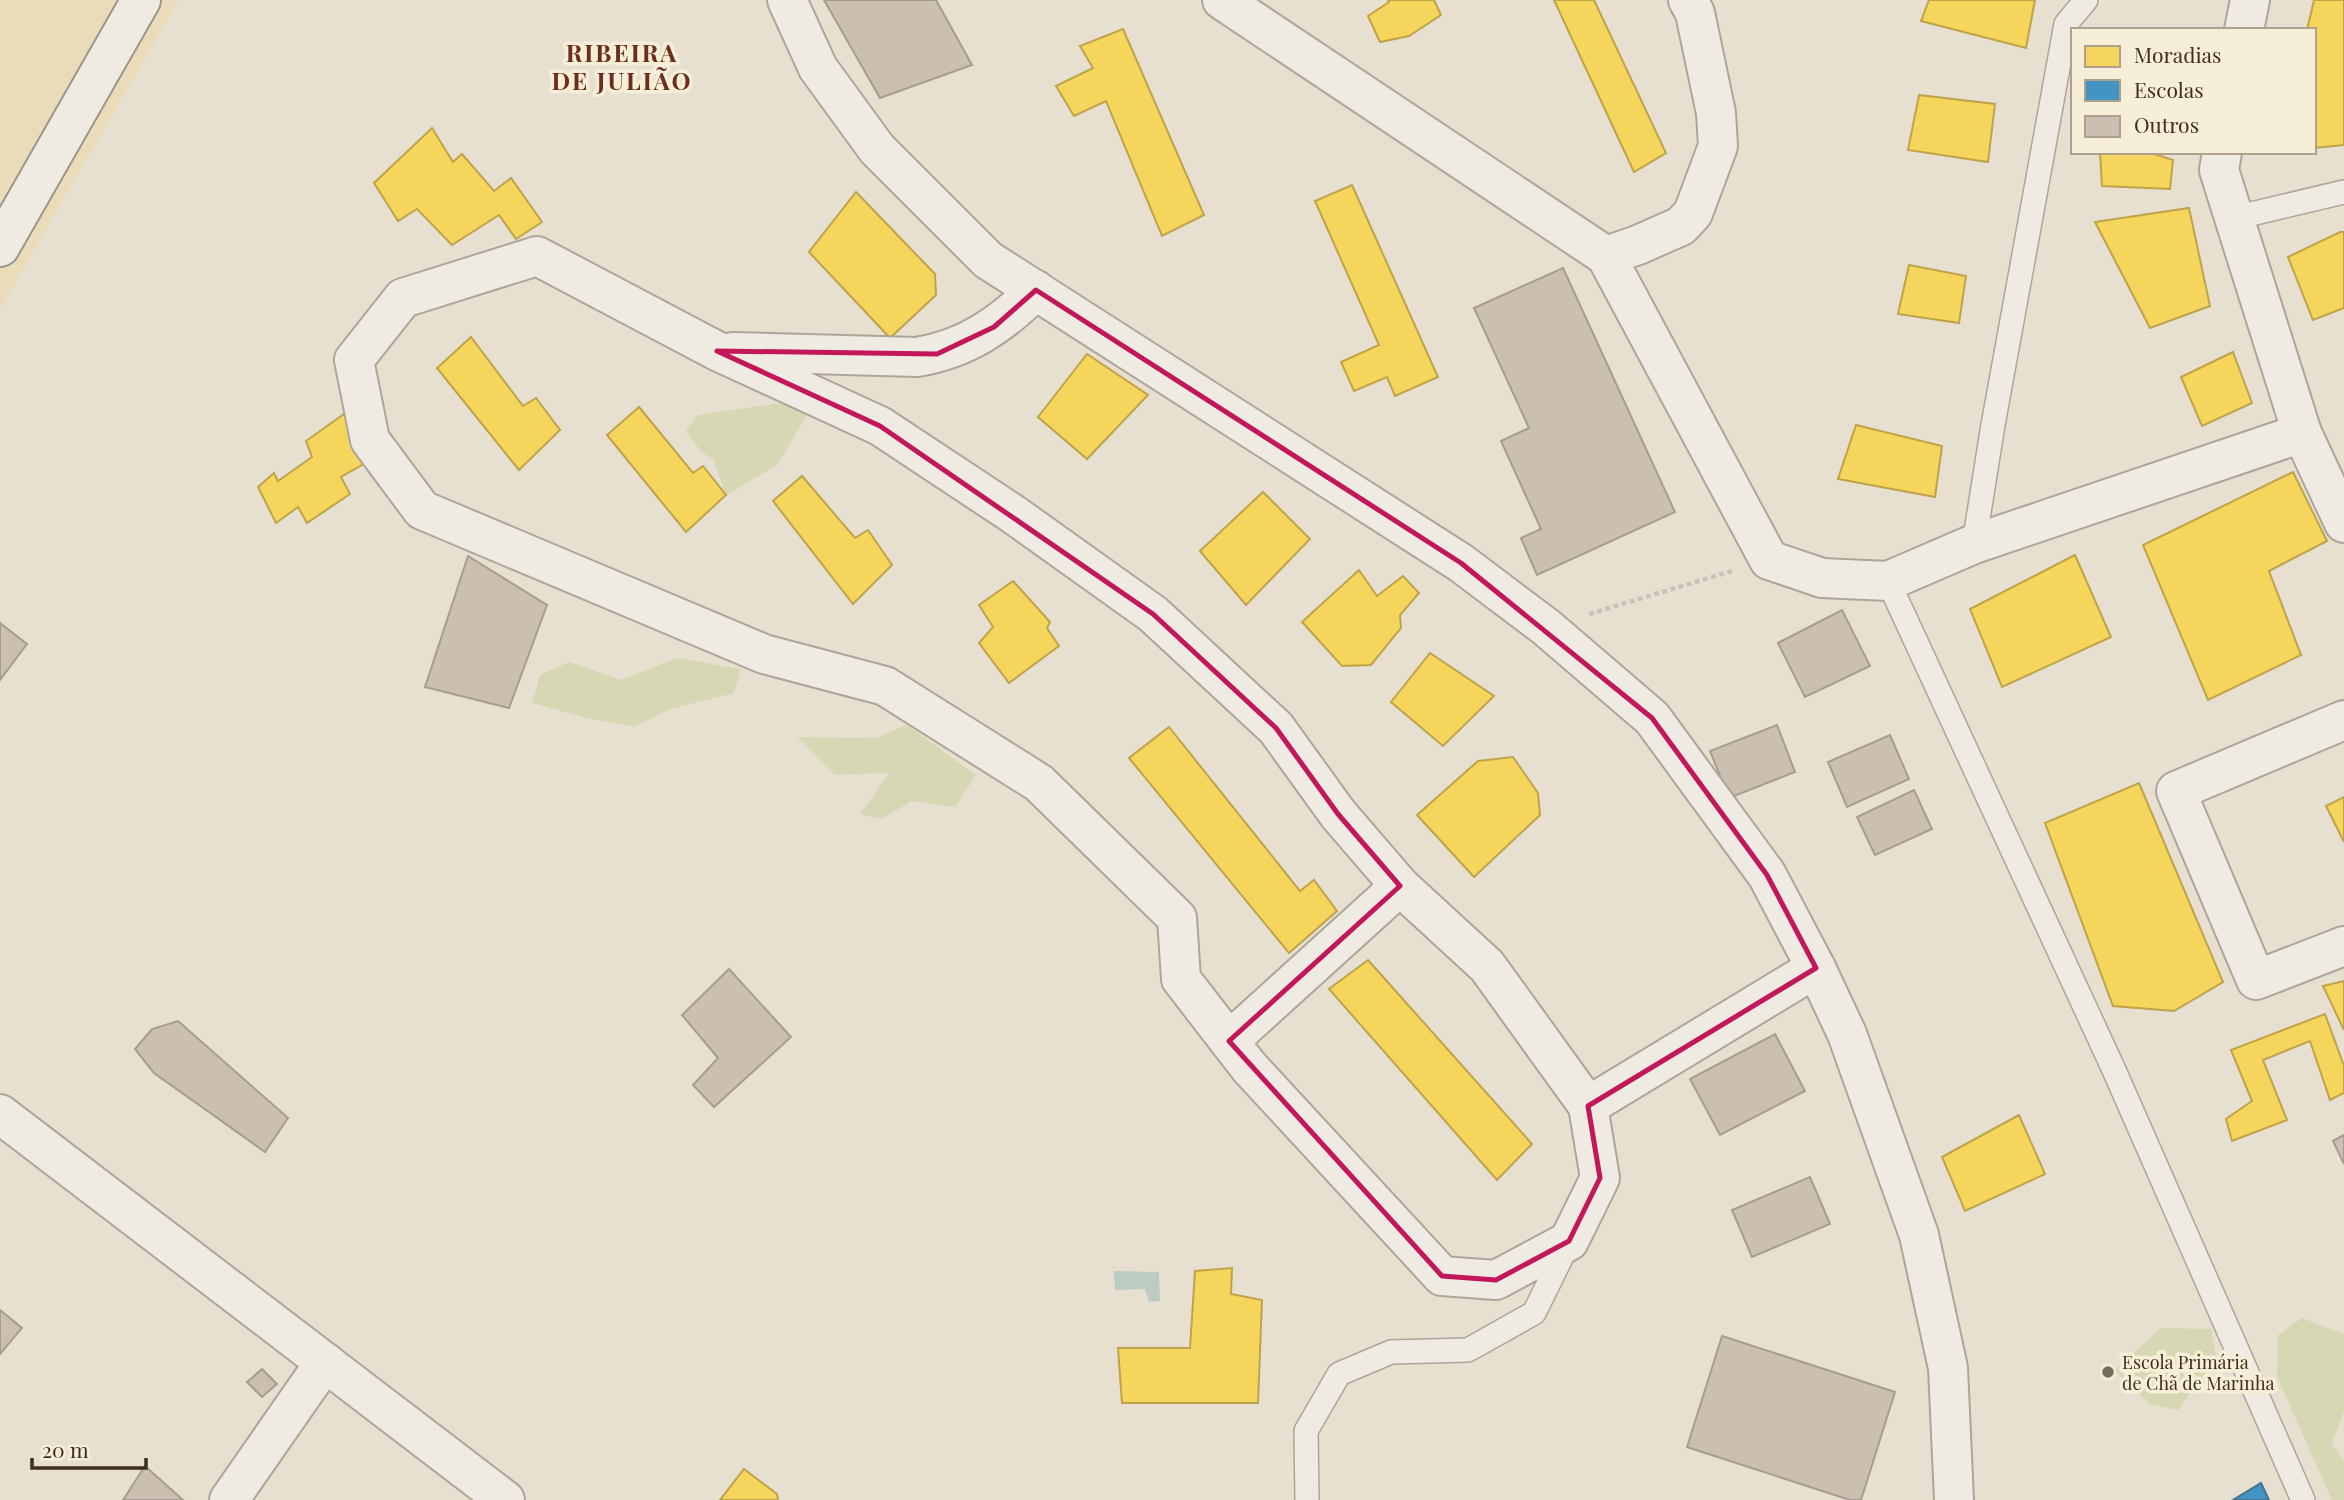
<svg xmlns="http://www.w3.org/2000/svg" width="2344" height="1500" font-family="'Playfair Display',serif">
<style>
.green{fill:#d6d7b3}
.sand{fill:#eadcb9}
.water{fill:#bcccc2}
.homes{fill:#f6d55c;stroke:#bea34a;stroke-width:2}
.schools{fill:#4393c3;stroke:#417592;stroke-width:2}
.building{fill:#cbbfb2;stroke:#a89c90;stroke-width:2}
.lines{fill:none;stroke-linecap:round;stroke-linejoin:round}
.service-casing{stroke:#ada599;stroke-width:26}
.minor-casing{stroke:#ada599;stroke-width:42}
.tertiary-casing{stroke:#ada599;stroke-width:42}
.secondary-casing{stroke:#9c958a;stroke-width:42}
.path{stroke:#c8c2b9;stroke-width:4.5;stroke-dasharray:5 3.5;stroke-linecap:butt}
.service{stroke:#efebe3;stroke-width:23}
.minor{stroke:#efebe3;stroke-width:38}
.tertiary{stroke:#efebe3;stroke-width:38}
.secondary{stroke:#efebe3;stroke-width:38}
.marked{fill:none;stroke:#c2185b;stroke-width:5;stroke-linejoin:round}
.poi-dot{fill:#786c5e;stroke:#f7eed8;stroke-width:2.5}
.labels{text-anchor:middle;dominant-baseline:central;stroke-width:7;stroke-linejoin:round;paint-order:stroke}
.poi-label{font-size:18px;fill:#3d2e20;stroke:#f7eed8;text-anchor:start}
.district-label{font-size:24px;font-weight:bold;letter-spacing:2px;fill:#6b2e1e;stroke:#f7eed8}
</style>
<rect width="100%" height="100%" fill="#e7e0d1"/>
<!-- green -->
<g class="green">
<polygon points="779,403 809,412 777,465 726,495 714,461 699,449 686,431 698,415"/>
<polygon points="677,658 741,669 734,693 670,709 634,727 587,718 532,703 540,675 569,662 621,680"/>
<polygon points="907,725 976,775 955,807 911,801 882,819 860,814 890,773 835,775 797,737 876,738"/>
<polygon points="2302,1318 2344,1334 2344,1411 2332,1444 2344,1461 2344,1500 2332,1500 2277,1377 2278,1335"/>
<polygon points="2161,1328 2211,1329 2217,1362 2197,1383 2178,1410 2149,1404 2115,1370"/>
</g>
<!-- sand -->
<polygon class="sand" points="0,0 179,0 0,309"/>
<!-- water -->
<polygon class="water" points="1114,1271 1159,1272 1160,1301 1149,1302 1145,1289 1115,1290"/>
<!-- homes -->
<g class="homes">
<polygon points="1388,0 1434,0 1441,15 1409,36 1380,42 1368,16 1389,2"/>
<polygon points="1554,0 1594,0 1666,153 1634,172"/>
<polygon points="1929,0 2035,0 2026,48 1921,21"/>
<polygon points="2314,0 2344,0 2344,145 2314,148 2314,30 2307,30"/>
<polygon points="1123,29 1204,215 1162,236 1106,101 1074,116 1056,86 1093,68 1080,46"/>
<polygon points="1919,95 1995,104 1988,162 1908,150"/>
<polygon points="432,128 453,162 462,154 494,191 511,178 542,222 516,239 499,215 452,245 417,209 398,221 374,183"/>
<polygon points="2100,152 2148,152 2173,160 2170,189 2102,186"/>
<polygon points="1352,185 1438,377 1395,396 1387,377 1354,391 1341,362 1379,345 1315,201"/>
<polygon points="856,192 935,274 936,295 890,338 809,252"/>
<polygon points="2189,208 2210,306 2150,328 2095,222"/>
<polygon points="2340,232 2344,232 2344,308 2313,320 2288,257"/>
<polygon points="1909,265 1966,276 1959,323 1898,314"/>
<polygon points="471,337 523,406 536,398 560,430 519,470 437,368"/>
<polygon points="2233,352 2252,403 2202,426 2181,377"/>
<polygon points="1087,354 1148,395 1087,459 1038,417"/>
<polygon points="639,407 693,473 703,466 726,495 686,532 607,435"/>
<polygon points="344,414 371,460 341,477 350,494 307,523 298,507 276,523 258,487 274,473 278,481 312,457 306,441"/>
<polygon points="1856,425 1942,446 1935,497 1838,479"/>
<polygon points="2293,472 2327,541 2269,571 2301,655 2208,700 2143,545"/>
<polygon points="802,476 855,538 868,530 892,565 853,604 773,501"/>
<polygon points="1263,492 1310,539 1246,605 1200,551"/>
<polygon points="2075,555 2111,637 2002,687 1970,609"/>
<polygon points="1359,570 1377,596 1403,576 1419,593 1400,615 1401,628 1371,665 1342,666 1302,622"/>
<polygon points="1013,581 1050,622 1047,628 1059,646 1009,683 979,643 993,627 979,605"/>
<polygon points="1430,653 1494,696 1443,746 1391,702"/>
<polygon points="1169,727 1300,891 1314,880 1337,911 1289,953 1129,758"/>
<polygon points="1513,757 1538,793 1540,815 1474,877 1417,815 1478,761"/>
<polygon points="2139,783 2223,982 2174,1011 2113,1006 2045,823"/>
<polygon points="2344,797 2344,842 2326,806"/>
<polygon points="1368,960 1532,1144 1497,1180 1329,989"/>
<polygon points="2344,981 2344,1030 2323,986"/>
<polygon points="2325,1014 2344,1066 2344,1093 2330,1100 2310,1041 2263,1060 2287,1120 2232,1141 2226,1119 2252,1101 2231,1050"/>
<polygon points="2019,1115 2045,1174 1965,1211 1942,1157"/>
<polygon points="1232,1268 1231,1294 1262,1300 1258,1403 1122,1403 1118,1348 1190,1348 1195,1271"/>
<polygon points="744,1469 777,1494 778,1500 720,1500"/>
</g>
<!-- schools -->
<polygon class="schools" points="2261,1483 2269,1500 2233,1500"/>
<!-- building -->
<g class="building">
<polygon points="824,0 936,0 972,65 880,98"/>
<polygon points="1563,268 1675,512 1537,575 1521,538 1541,529 1501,441 1529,428 1474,308"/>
<polygon points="468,556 547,605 509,708 425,687"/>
<polygon points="1842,610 1870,666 1805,697 1778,643"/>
<polygon points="0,623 27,644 0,680"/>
<polygon points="1777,725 1795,772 1729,798 1710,751"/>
<polygon points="1890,735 1909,779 1847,807 1828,762"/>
<polygon points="1914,790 1932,829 1875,855 1857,817"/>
<polygon points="729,969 791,1037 714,1107 693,1085 718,1058 682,1015"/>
<polygon points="178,1021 288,1118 265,1152 154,1073 135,1049 152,1029"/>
<polygon points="1775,1034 1805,1091 1720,1135 1690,1079"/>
<polygon points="2344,1135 2344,1164 2333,1141"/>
<polygon points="1810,1177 1830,1224 1752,1257 1732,1210"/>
<polygon points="0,1310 22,1328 0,1354"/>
<polygon points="1722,1336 1895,1392 1861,1500 1850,1500 1687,1447"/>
<polygon points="262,1369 277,1384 262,1397 247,1382"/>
<polygon points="145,1466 183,1500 123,1500"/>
</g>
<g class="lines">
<!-- service casing -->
<g class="service-casing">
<g id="service">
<polyline points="2234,218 2344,192"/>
<polyline points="1974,544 1993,425 2066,24 2086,0"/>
<polyline points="1888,581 2114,1070 2303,1500"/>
<polyline points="1307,1500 1306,1431 1339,1374 1391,1352 1468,1350 1534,1313 1568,1244"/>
</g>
</g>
<!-- minor casing -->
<g class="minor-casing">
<g id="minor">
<polyline points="1222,0 1606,256 1769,560 1822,578 1888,581 1974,544 2302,433"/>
<polyline points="2244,30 2250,0"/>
<polyline points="2222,152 2219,170 2302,433 2344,523"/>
<polygon points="537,256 717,351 880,426 1013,514 1153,614 1276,728 1338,814 1400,886 1487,966 1588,1106 1600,1178 1569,1241 1496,1280 1442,1276 1249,1067 1181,979 1177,918 1039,783 885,686 764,654 422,510 370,440 354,360 403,298"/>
<polyline points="1606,256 1638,245 1681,226 1693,213 1718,146 1716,113 1695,13 1688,0"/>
<path d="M733 352 917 357C966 349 1001 325 1036 290"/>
<polyline points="2344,720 2176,791 2256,980 2344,946"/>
<polyline points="1229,1041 1400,886"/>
<polyline points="1588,1106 1816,968"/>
<polyline points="0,1114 505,1500"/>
<polyline points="229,1500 325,1362"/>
</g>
</g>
<!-- tertiary casing -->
<g class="tertiary-casing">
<polyline id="tertiary" points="787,0 818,68 877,149 988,260 1461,563 1546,627 1652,718 1767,875 1816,968 1847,1034 1919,1235 1948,1368 1954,1500"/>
</g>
<!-- secondary casing -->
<g class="secondary-casing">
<polyline id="secondary" points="0,247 141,0"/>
</g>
<!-- path -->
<polyline class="path" points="1589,614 1732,571"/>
<!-- service -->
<use href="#service" class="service"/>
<!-- minor -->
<use href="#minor" class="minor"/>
<!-- tertiary -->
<use href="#tertiary" class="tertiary"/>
<!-- secondary -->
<use href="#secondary" class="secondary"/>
</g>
<!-- marked area -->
<path class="marked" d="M1036 290 1461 563 1652 718 1767 875 1816 968 1588 1106 1600 1178 1569 1241 1496 1280 1442 1276 1229 1041 1400 886 1338 814 1276 728 1153 614 880 426 717 351 937 354 994 327Z"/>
<!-- markers -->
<circle class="poi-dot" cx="2108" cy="1372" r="7"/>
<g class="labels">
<!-- poi labels -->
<g class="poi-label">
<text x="2122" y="1362">Escola Primária<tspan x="2122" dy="21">de Chã de Marinha</tspan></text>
</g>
<!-- district labels -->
<g class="district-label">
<text x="622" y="52">RIBEIRA<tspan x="622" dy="28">DE JULIÃO</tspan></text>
</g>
</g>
<!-- legend -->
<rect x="2071" y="28" width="245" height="126" fill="#f7eed8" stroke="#ada18e" stroke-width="2"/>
<rect x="2085" y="46" width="35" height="21" fill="#f6d55c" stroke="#ada18e" stroke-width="2"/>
<text x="2134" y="63" font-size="21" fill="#3d2e20">Moradias</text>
<rect x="2085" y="80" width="35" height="21" fill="#4393c3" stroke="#ada18e" stroke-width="2"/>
<text x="2134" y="98" font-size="21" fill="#3d2e20">Escolas</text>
<rect x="2085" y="116" width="35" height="21" fill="#cbbfb2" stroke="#ada18e" stroke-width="2"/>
<text x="2134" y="133" font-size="21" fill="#3d2e20">Outros</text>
<!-- scale -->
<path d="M32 1458v10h114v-10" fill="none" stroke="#3d2e20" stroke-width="3.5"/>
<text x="42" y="1458" font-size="21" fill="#3d2e20" stroke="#f7eed8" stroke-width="5" paint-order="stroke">20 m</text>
</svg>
